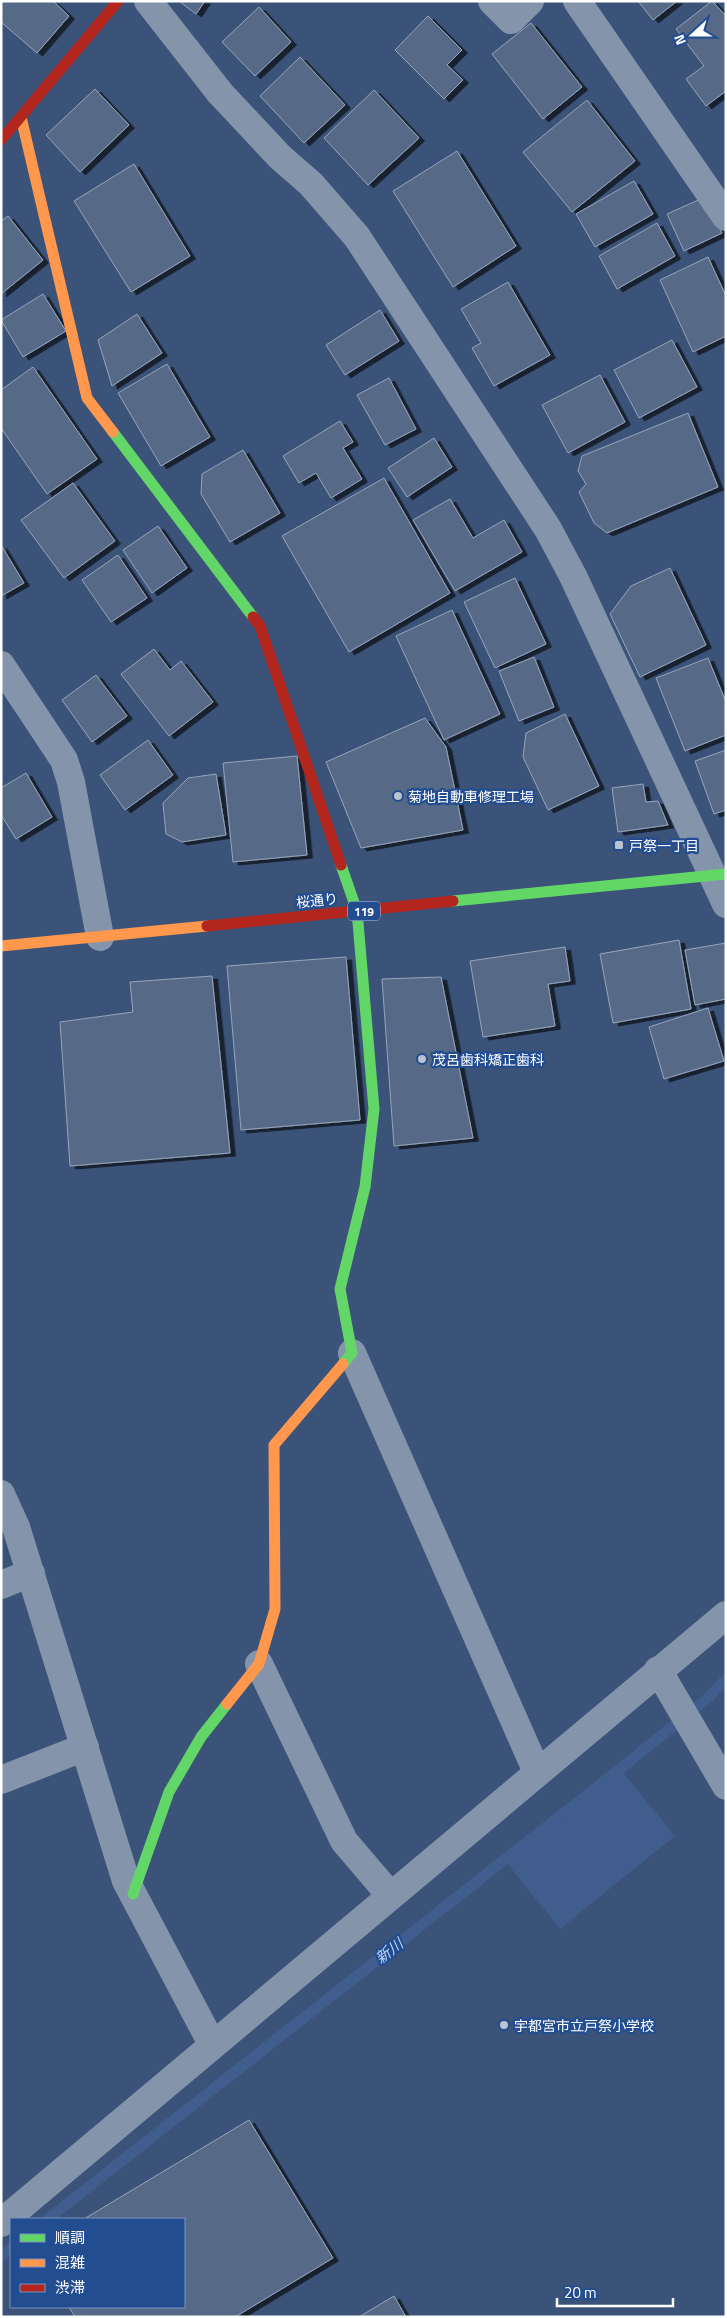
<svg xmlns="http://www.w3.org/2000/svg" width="727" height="2318" font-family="'Titillium Web','Noto Sans JP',sans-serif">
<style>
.water{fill:#405d8d}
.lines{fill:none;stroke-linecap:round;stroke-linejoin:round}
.stream{stroke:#405d8d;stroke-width:11}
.building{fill:#576a88;stroke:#97a5b9;filter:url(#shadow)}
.street{stroke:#8394ab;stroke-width:28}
.fast{stroke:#63d668;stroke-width:11}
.slow{stroke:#ff974d;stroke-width:11}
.jam{stroke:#b3261e;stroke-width:11}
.poi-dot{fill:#bac3d0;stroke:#224d91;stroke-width:2}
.labels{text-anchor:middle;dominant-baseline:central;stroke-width:4.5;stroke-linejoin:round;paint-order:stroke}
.shield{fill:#224d91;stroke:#bdcade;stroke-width:1}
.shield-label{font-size:12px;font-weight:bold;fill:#fff}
.poi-label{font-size:14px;fill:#fff;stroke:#224d91;text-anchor:start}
.street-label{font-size:14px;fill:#fff;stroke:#224d91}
.water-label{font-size:15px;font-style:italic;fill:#bfd4f3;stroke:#224d91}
</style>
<defs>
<filter id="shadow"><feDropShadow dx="5.5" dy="3" stdDeviation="0" flood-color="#0009"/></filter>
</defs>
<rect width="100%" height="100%" fill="#3b5378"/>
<!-- water -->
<polygon class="water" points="620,1769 675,1836 560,1929 506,1862"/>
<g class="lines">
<!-- stream -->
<g class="stream">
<polyline points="48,2219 620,1769 709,1697 726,1679"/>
<polyline points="1,2256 11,2248"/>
</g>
</g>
<!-- building -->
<g class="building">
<polygon points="1,1 53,1 69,16 37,53 1,22"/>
<polygon points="179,1 205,1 196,14"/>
<polygon points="638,1 677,1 653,20"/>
<polygon points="712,1 726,16 726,91 706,106 686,79 704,66 676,29"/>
<polygon points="259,7 291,42 255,76 222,42"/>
<polygon points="428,16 462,50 447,65 463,80 444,99 395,50"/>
<polygon points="531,23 582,87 543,119 492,54"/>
<polygon points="300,57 345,105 304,143 260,96"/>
<polygon points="95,89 129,125 80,172 46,135"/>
<polygon points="374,90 419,138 368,185 324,138"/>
<polygon points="587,100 635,161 572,212 523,152"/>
<polygon points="457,151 516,246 453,287 393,191"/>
<polygon points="134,164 190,256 131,292 74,201"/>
<polygon points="634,181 653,214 595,247 576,214"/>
<polygon points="705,197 722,233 684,251 667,214"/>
<polygon points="8,216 43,260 1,294 1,221"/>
<polygon points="657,223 675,256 617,289 599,256"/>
<polygon points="708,257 726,296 726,336 693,352 660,280"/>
<polygon points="508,282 550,355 494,386 472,348 481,343 461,309"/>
<polygon points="43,294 66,331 23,357 1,320"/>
<polygon points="380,310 399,341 345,375 326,345"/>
<polygon points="137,314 162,353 112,386 98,340"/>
<polygon points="672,340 697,387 639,418 614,370"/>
<polygon points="167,364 210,437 161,466 118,393"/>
<polygon points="33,367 97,459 47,494 1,428 1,390"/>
<polygon points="600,375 625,422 568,453 542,405"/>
<polygon points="389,378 416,429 385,445 357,395"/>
<polygon points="688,413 718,487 607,533 594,523 579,492 586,484 578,471 582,456"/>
<polygon points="340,421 353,442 343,448 362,479 331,498 316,473 299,483 283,456"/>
<polygon points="434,438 452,467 407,497 388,468"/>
<polygon points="243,450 280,513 230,542 201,494 202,474"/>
<polygon points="384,478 450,593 349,652 282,536"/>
<polygon points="73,483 115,541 64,578 21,520"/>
<polygon points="450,499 473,538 504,520 522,552 455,591 413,520"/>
<polygon points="158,526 187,568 152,593 123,550"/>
<polygon points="1,545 24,583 1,596"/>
<polygon points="118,555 147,598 111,622 82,580"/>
<polygon points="670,568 706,645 640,677 610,614 631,586"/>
<polygon points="515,578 546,644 495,668 464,602"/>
<polygon points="452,610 500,714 444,740 396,636"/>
<polygon points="154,649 170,670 181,661 213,702 169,736 121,674"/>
<polygon points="534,657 554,707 519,721 499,671"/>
<polygon points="708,658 726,702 726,735 685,751 656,678"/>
<polygon points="96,675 127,716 92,742 62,700"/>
<polygon points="565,714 599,786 548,810 523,757 526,733"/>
<polygon points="425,718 446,747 463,830 361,848 326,762"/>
<polygon points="148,740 173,775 125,810 100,775"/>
<polygon points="726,750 726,810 714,814 695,761"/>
<polygon points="297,756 307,855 233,862 223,763"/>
<polygon points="26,773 52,817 16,839 1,815 1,788"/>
<polygon points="216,774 226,835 182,842 166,834 163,803 188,778"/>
<polygon points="643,784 646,802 658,801 668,825 618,832 612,788"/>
<polygon points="679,940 691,1009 613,1023 600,954"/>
<polygon points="726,943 726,999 695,1005 685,950"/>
<polygon points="565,947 570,981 548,984 555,1026 483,1037 470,961"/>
<polygon points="346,957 360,1120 241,1130 227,966"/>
<polygon points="212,976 230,1153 70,1166 60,1022 133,1012 130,982"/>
<polygon points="441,977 473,1138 394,1146 382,979"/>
<polygon points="708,1008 724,1061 664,1079 649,1027"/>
<polygon points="249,2120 333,2258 235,2317 75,2317 69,2307 184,2307 184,2219 84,2219"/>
<polygon points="394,2296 406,2317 359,2317"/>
</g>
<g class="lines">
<!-- street -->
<g class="street">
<polyline points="148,1 220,93 280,157 311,184 357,237 548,529 573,576 726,904"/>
<polyline points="492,1 511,20 530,1"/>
<polyline points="577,1 726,217"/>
<polyline points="1,665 64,760 71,782 100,937"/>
<polyline points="352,1353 537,1772"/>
<polyline points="1,1494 16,1527 126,1881 212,2044"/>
<polyline points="1,1585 31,1573"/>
<polyline points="259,1664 344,1841 390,1895"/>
<polyline points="658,1670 726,1786"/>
<polyline points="1,1780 85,1747"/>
<polyline points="1,2223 726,1615"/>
</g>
<!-- fast -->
<g class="fast">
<polyline points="113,432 253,617"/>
<polyline points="341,865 357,911 374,1109 365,1187 340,1289 352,1353 343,1364"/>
<polyline points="453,901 726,874"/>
<polyline points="133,1894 169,1792 201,1737 227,1704"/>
</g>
<!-- slow -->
<g class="slow">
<polyline points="21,117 87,398 113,432"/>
<polyline points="1,946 207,926"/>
<polyline points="227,1704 259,1664 275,1609 274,1445 343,1364"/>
</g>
<!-- jam -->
<g class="jam">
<polyline points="1,140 118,1"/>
<polyline points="253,617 260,626 341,865"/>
<polyline points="207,926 453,901"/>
</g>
</g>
<!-- markers -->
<g class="poi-dot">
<circle cx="398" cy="796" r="5"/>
<rect x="614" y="840" width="10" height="10" rx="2.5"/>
<circle cx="422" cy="1059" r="5"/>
<circle cx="504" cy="2025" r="5"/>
</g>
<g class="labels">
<!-- shield labels -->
<rect class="shield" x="348" y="901.5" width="32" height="19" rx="4"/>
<g class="shield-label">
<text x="364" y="911">119</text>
</g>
<!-- poi labels -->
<g class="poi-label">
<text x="408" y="796">菊地自動車修理工場</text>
<text x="629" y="845">戸祭一丁目</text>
<text x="432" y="1059">茂呂歯科矯正歯科</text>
<text x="514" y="2025">宇都宮市立戸祭小学校</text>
</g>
<!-- street labels -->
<g class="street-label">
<text transform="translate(317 900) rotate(-6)">桜通り</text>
</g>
<!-- water labels -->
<g class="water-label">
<text transform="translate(389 1951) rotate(-38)">新川</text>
</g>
</g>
<!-- border -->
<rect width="727" height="2318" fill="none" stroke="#ffffff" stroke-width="5"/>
<!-- legend -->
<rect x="10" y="2218" width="175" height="90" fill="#224d91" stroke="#7a94bd"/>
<rect x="20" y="2234" width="25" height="8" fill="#63d668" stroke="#7a94bd"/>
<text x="55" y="2243" font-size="15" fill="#ffffff">順調</text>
<rect x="20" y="2259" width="25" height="8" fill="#ff974d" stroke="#7a94bd"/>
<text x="55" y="2268" font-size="15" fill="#ffffff">混雑</text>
<rect x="20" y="2284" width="25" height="8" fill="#b3261e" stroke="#7a94bd"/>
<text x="55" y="2293" font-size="15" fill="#ffffff">渋滞</text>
<!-- north arrow -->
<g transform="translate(692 35) rotate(249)" stroke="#224d91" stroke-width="4" paint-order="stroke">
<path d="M0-4L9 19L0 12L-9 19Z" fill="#ffffff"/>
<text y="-8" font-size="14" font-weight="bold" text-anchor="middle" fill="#ffffff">N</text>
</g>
<!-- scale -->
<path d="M557 2298v8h116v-8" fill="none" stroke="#ffffff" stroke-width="2.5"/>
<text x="564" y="2298" font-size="15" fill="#ffffff" stroke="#224d91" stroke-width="4" paint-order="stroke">20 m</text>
</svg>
